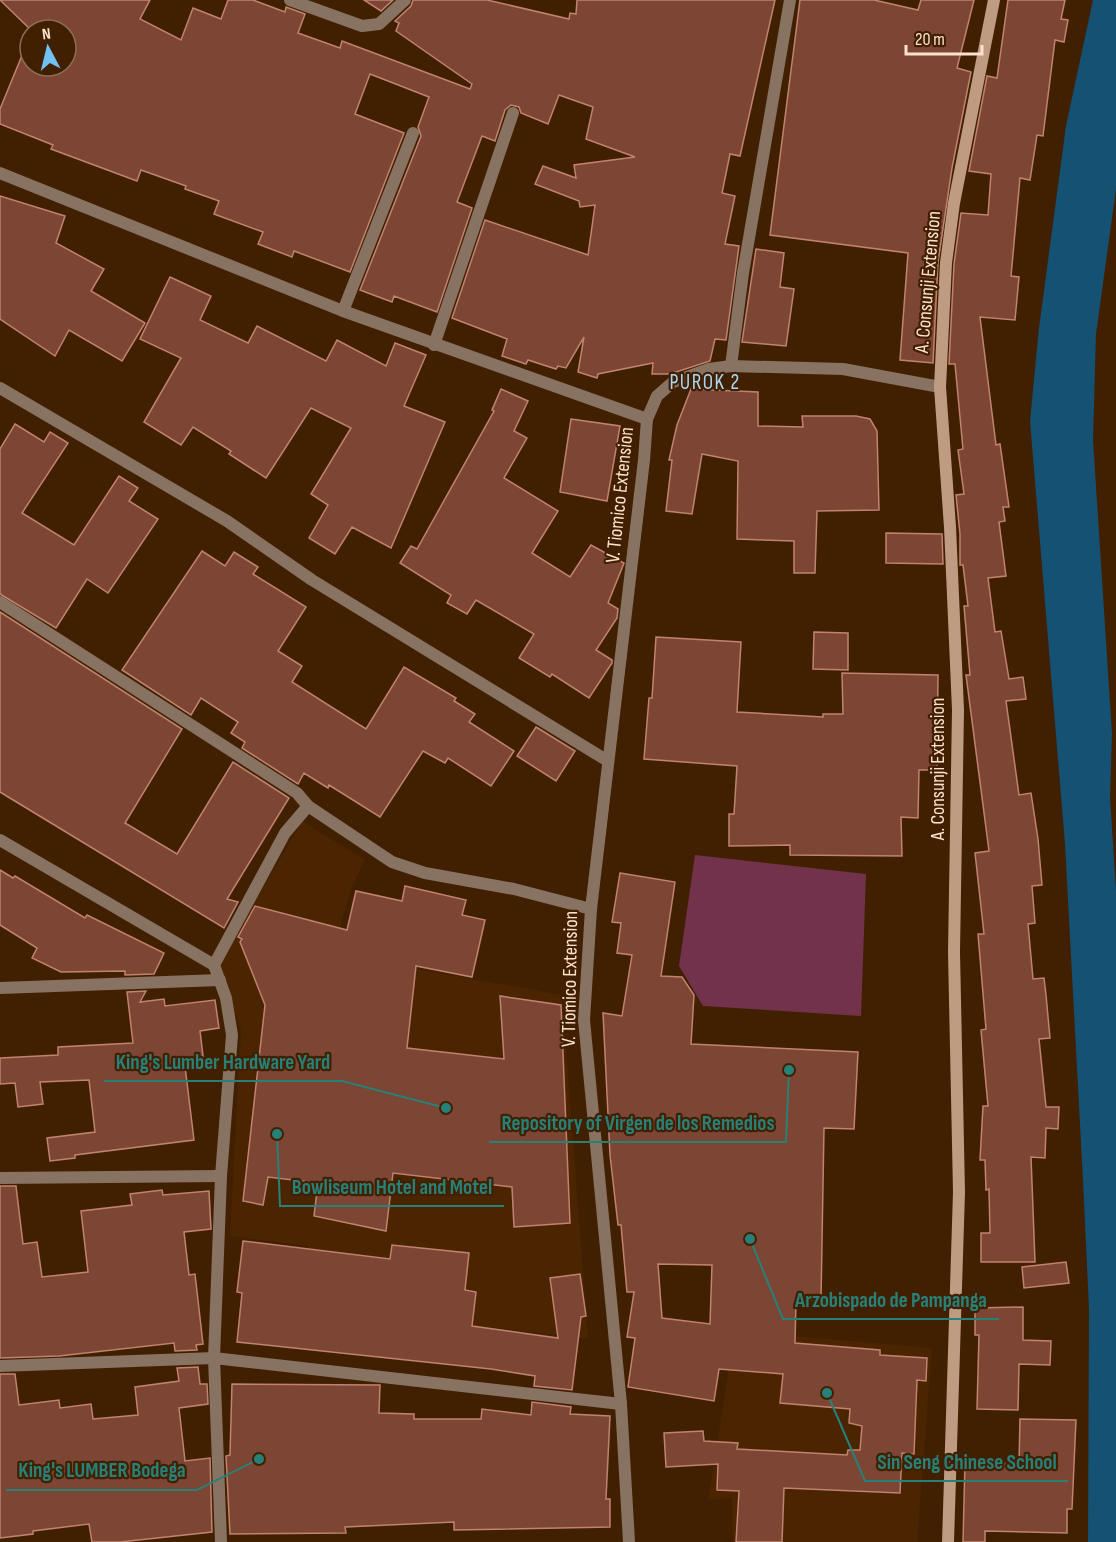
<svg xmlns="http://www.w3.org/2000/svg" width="1116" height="1542" font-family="'Sofia Sans Condensed',sans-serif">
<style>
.built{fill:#4b2501}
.green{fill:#73324b}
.water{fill:#145172}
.building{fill:#7d4534;stroke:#c0836f;stroke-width:1.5;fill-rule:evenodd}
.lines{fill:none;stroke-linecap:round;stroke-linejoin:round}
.minor{stroke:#887262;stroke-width:12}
.secondary{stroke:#bf9b81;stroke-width:12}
.labels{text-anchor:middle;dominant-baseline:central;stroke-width:4.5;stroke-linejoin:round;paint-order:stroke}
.street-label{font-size:20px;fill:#fee2ce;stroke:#412001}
.neighbourhood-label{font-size:21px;letter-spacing:1.5px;fill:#add8f5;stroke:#412001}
.leader{fill:none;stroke:#278178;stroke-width:2}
.callout-dot{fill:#278178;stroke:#412001;stroke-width:2}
.callout-label{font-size:21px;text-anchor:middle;font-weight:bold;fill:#278178;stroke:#412001;stroke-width:4.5;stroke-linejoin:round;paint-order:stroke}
</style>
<rect width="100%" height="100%" fill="#412001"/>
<!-- built -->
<g class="built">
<polygon points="302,821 365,860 351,889 342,919 337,955 562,995 588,1339 304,1305 307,1246 230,1236 241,1031 220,962"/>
<polygon points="735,1331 932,1348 917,1542 733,1542 732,1498 708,1500"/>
</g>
<!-- green -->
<polygon class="green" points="695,855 866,874 861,1016 703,1006 679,966"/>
<!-- water -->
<polygon class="water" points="1093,0 1116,0 1116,189 1096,334 1093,440 1112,734 1110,797 1116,891 1116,1542 1088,1542 1089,1309 1083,1180 1065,844 1030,421 1039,328 1066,126"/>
<!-- building -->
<g class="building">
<polygon points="0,0 150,0 140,19 181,40 193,8 221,19 228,0 253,0 285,12 286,7 305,14 298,33 340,48 342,41 470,89 472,84 396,31 399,23 395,21 411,6 413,0 487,0 569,19 570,13 576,14 577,0 775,0 740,156 730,154 722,193 735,196 725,244 739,246 726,340 715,339 710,361 670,374 652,374 653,363 598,374 597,378 578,372 584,337 566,368 558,366 556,369 528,360 526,364 502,356 507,339 452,318 485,220 588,255 595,205 580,207 579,201 535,184 543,166 576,178 574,165 635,157 586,139 593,107 559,95 548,124 521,113 519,107 511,105 505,110 495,141 482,136 457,202 472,208 437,312 394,296 392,302 360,290 421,136 418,127 429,97 370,74 355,114 404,133 350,272 294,251 292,257 258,244 263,232 214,214 219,201 185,189 186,186 141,170 137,181 51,149 53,145 0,124 0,109 30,36 30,66 66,66 66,30 31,30"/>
<polygon points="364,0 393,0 381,11"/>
<polygon points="800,0 874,0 918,10 921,0 974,0 957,68 971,72 952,168 938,262 933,363 900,360 908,253 770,235"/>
<polygon points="1008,0 1065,0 1061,19 1068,20 1064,42 1055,40 1043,136 1037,135 1030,180 1020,178 1011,276 1019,277 1015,320 980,317 996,445 1000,444 1009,507 1003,507 1005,521 999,522 1006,576 988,578 995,632 1001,631 1009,679 1023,677 1026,699 1006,701 1019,795 1031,793 1038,839 1042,885 1032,886 1035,923 1028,924 1033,979 1044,978 1046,995 1050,1038 1039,1039 1046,1107 1059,1107 1058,1129 1046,1128 1045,1158 1031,1157 1035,1262 981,1262 981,1233 990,1233 989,1189 986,1190 985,1160 980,1160 983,1106 988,1106 981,1030 986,1029 978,934 984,934 975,853 989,851 966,675 970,675 964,606 968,606 963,565 960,565 960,534 956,495 964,494 958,450 963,449 955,364 949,364 954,264 961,213 988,215 991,174 969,171 987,76 997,78"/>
<polygon points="0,196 65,216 56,243 104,269 91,291 145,323 122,361 69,330 55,356 0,319"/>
<polygon points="756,249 784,253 780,287 794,289 786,346 742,342"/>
<polygon points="170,277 211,296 200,320 248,343 257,326 326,361 337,340 386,366 395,343 426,355 404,406 445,422 391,548 352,527 335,554 309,538 328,505 311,494 351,428 311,408 266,478 229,454 231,451 193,427 181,445 144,422 181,358 140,339"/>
<polygon points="501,389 528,401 514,431 527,438 504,478 558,511 532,553 570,577 591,545 624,563 608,603 618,609 617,618 596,650 612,660 612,663 589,698 552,674 550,677 519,658 534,634 476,600 467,614 447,603 451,595 400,563 411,546 417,549 494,411 492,410"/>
<polygon points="691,389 758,392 758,426 803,427 802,416 856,416 870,419 877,431 879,510 817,511 815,573 794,573 794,541 737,539 738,461 702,454 692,514 666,511 672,460 669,460 677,425"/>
<polygon points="571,419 620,426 607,501 560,492"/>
<polygon points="15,424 44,442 50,432 68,443 22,513 74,545 119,476 138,488 129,501 158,519 108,593 87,579 56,628 0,594 0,449"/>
<polygon points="886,533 942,534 943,564 886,563"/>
<polygon points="202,551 225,566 234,552 258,567 253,574 306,607 278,651 302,666 292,682 366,729 404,667 456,698 454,701 475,714 469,722 514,751 491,786 448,758 445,763 423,751 380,817 329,785 328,788 304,773 298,784 242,748 245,742 231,733 238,722 201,698 191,715 122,670"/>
<polygon points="0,612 182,729 125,823 177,854 233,762 289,798 227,899 238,902 224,928 0,792"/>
<polygon points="814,632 848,633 848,670 813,669"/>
<polygon points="656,637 741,642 737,712 823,717 823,714 843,714 842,673 938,675 937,770 919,770 918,818 901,817 902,856 790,855 790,845 729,846 729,814 734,814 737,766 644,759 649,698 652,698"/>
<polygon points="536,727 575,751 556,781 517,756"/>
<polygon points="0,870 13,878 15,876 85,918 87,915 164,953 154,974 125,975 125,971 61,972 32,958 37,948 0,925"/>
<path d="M620 873 675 882 661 976 682 977 694 995 691 1044 858 1052 854 1129 824 1128 821 1300H796L795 1343 880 1350V1355L927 1358 926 1381 917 1380 914 1454 902 1453 900 1493 784 1488 782 1542H736L739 1491 717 1490 718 1464 666 1467 664 1433 703 1431 704 1441 738 1443 737 1449 847 1455 848 1450H860L862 1426 849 1423 850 1409 780 1403 783 1374 719 1369 714 1401 628 1387 635 1338 627 1337 634 1292H627L621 1225H618L610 1155 603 1013 622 1016 632 955 617 953 621 923 612 922ZM658 1264 712 1265 710 1324 662 1318Z"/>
<polygon points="405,886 466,900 462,915 485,920 472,977 416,966 407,1048 504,1059 500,996 561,1005 570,1223 514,1227 512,1187 393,1173 386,1231 314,1216 318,1183 268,1177 263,1205 243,1201 265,1005 240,942 242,939 238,937 255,906 347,930 356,891 402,901"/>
<polygon points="146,991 140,1002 164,999 165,1006 215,1000 219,1028 200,1031 204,1064 185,1066 194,1140 75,1155 75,1158 50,1161 47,1138 95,1132 89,1080 40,1082 43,1104 18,1107 15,1083 0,1084 0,1058 58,1055 58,1047 133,1043 127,992"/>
<polygon points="0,1186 16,1186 23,1244 37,1242 42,1277 88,1272 81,1211 132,1205 130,1194 162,1190 163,1195 209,1191 211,1229 184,1232 189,1275 195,1274 203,1344 196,1345 197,1350 175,1351 174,1343 59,1356 0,1358"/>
<polygon points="243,1241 390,1259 392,1245 469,1253 465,1290 476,1292 472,1326 558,1338 550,1278 580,1274 586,1316 581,1317 572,1390 534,1386 535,1376 491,1369 237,1342 242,1293 237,1292"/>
<polygon points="1066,1262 1069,1283 1024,1288 1022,1267"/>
<polygon points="1023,1307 1023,1340 1051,1341 1050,1365 1019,1364 1018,1410 977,1409 979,1335 975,1335 975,1308"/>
<polygon points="198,1367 200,1384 207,1384 208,1404 179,1408 185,1461 210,1458 212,1532 120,1542 92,1542 89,1524 33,1531 33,1534 0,1538 0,1374 15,1374 19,1405 59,1400 60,1408 91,1404 93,1419 138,1415 135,1387 179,1381 177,1368"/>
<polygon points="232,1384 380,1385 379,1413 414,1414 414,1419 481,1419 482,1409 531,1415 532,1402 571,1407 570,1414 610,1416 606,1499 610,1499 610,1527 454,1530 454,1522 345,1527 346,1533 230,1534 226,1456 230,1455"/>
<polygon points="1020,1419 1076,1420 1072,1509 1067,1509 1067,1533 985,1531 985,1542 963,1542 965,1462 1019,1464"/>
</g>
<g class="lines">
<!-- minor -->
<g class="minor">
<polyline points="290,0 362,26 379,24 405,0"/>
<polyline points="0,173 343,311 647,419"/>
<polyline points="343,311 413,133"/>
<polyline points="434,345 513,113"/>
<polyline points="731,366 743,273 790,0"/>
<polyline points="0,388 227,521 312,580 608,761"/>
<polyline points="0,602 297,793 308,806 392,862 425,873 514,889 591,909"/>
<polyline points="0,840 214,965 226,998 232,1035 221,1176 214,1358 221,1542"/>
<polyline points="214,965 285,833 308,806"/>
<polyline points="0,988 220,980"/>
<polyline points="0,1178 221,1176"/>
<polyline points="0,1366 214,1358 621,1404"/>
<polyline points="629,1542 621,1404 584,1020 591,909 644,460 647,419 657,396 673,382 709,369 731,366 843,369 940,387"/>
</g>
<!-- secondary -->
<polyline class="secondary" points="948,1542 959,1192 954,952 958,710 950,527 940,387 946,263 954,203 994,0"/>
</g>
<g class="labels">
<!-- street labels -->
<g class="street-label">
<text transform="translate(928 282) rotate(-85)">A. Consunji Extension</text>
<text transform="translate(620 495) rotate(-84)">V. Tiomico Extension</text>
<text transform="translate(938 769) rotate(-90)">A. Consunji Extension</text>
<text transform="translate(570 979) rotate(-89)">V. Tiomico Extension</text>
</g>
<!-- neighbourhood labels -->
<g class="neighbourhood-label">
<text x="705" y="382">PUROK 2</text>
</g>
</g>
<!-- callouts -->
<path class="leader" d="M446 1108L342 1081H104M789 1070L786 1142H489M277 1134L280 1206H504M750 1239L783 1319H999M827 1393L865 1481H1068M259 1459L197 1490H6"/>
<g class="callout-dot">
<circle cx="446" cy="1108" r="6"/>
<circle cx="789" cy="1070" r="6"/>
<circle cx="277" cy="1134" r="6"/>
<circle cx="750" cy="1239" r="6"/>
<circle cx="827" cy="1393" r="6"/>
<circle cx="259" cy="1459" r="6"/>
</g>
<g class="callout-label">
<text x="223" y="1069">King's Lumber Hardware Yard</text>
<text x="638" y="1130">Repository of Virgen de los Remedios</text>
<text x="392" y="1194">Bowliseum Hotel and Motel</text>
<text x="891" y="1307">Arzobispado de Pampanga</text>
<text x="967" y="1469">Sin Seng Chinese School</text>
<text x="102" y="1477">King's LUMBER Bodega</text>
</g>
<!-- north arrow -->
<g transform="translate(48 48) rotate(353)"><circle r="28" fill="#412001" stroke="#8d6e53" stroke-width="1.5"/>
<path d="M0-4.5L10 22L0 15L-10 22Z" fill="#71c1f4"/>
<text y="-9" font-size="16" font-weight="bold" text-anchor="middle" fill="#fee2ce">N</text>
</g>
<!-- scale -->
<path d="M906 45v9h76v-9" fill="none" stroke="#fee2ce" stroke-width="3"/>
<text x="915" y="45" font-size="18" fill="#fee2ce" stroke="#412001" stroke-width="4.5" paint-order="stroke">20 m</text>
</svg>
